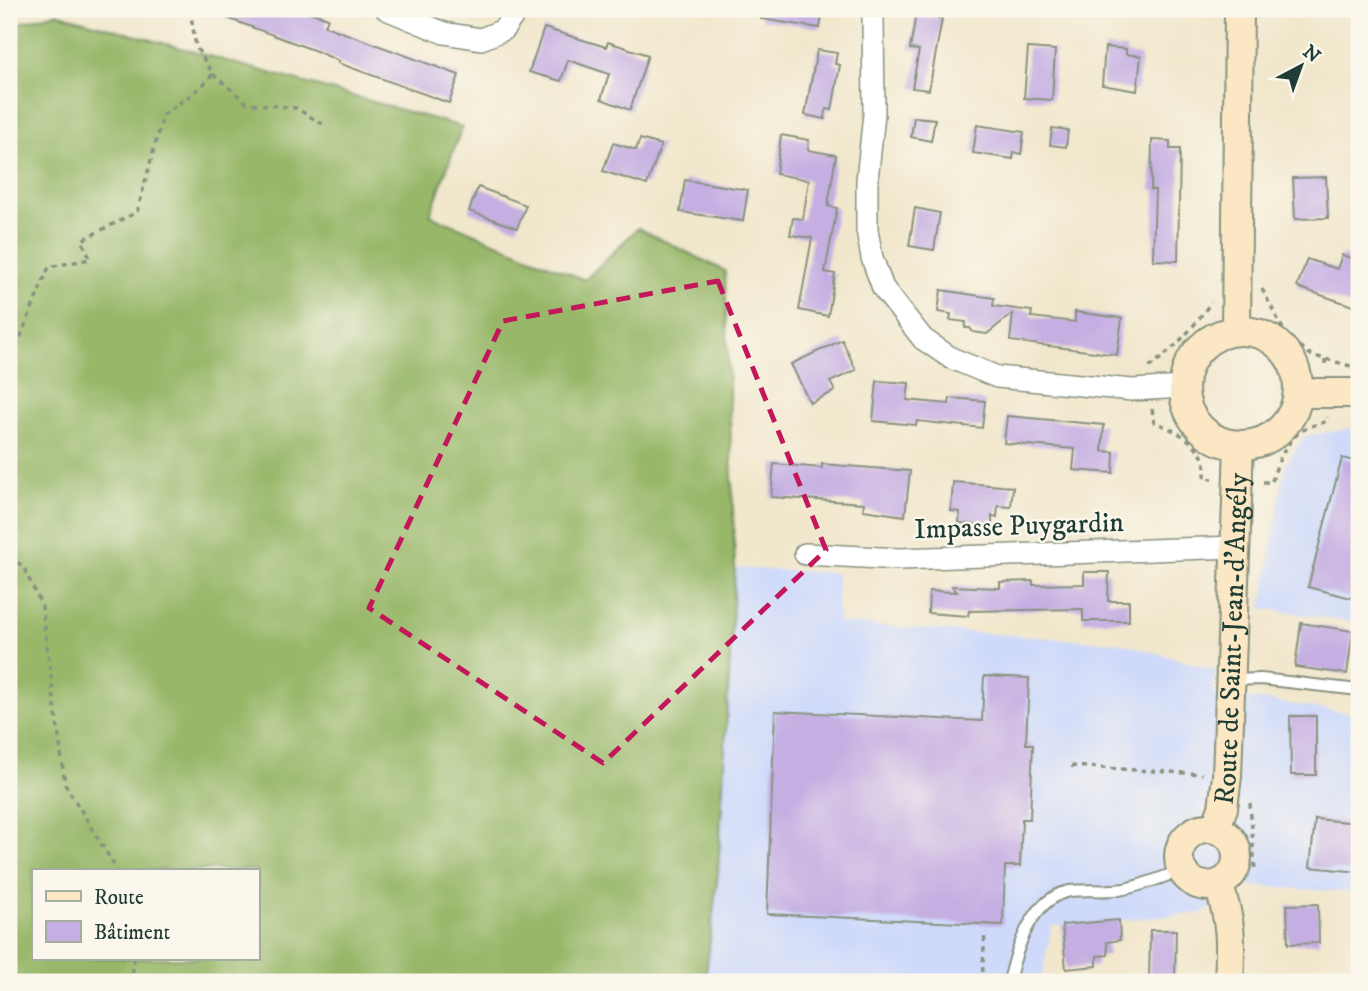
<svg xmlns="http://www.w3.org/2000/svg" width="1368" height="991" font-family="'IM FELL DW Pica',serif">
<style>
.built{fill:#cfdafa}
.forest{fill:#98b769;stroke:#5c7a4e;stroke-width:2;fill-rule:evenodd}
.building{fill:#c4aee2}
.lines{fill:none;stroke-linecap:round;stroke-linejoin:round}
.lane-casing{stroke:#889280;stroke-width:14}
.street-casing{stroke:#889280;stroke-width:24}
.secondary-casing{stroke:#889280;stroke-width:32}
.path{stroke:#889280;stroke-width:3.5;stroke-dasharray:5 5;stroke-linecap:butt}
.lane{stroke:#fff;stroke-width:10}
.street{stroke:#fff;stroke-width:21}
.secondary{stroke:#fbe7c3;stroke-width:28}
.marked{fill:none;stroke:#c2185b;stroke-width:5;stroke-dasharray:14 9;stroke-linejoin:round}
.labels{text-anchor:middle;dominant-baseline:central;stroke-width:5;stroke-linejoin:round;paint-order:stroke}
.street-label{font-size:28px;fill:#1f3d34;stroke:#fbf7ec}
</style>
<rect width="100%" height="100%" fill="#fbf7ec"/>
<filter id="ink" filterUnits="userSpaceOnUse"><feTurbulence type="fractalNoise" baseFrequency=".0143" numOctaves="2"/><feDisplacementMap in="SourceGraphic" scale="14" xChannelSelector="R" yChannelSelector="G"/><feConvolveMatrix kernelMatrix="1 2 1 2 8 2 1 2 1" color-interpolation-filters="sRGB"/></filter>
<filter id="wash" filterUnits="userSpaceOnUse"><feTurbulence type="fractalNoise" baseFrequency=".00686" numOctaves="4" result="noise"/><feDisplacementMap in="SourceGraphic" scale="28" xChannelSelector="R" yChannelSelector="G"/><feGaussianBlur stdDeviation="1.57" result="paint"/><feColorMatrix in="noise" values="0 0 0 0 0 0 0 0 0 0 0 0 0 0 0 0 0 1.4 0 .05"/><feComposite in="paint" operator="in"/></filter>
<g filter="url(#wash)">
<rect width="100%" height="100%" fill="#f1e7cc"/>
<!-- built -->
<g class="built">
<polygon points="1359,427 1359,623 1262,608 1285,466 1304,436"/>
<polygon points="735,568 837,573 838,623 1122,643 1215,670 1213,693 1357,714 1349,765 1357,767 1356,798 1359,800 1359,893 1244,885 1203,913 1052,926 1041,982 705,982 718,872"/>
</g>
<!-- forest -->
<path class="forest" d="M56 13 462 127 430 215 585 280 638 228 725 271 735 568 718 872 705 982H9V26ZM33 870H257V958H33Z"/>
<g id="blocks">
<!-- building -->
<g class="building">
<polygon points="211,9 300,9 328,18 325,26 459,75 449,103 338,63 339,61 316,51 211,12"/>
<polygon points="762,9 823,9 820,28 761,19"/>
<polygon points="916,14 942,19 929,90 912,88 919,50 910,49"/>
<polygon points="544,28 606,47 608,42 648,55 630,110 601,99 609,74 568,60 561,81 529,72"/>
<polygon points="1105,47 1126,49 1126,54 1141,56 1137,91 1102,85"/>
<polygon points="1028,48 1055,50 1052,100 1024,98"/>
<polygon points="817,50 837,53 835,64 840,65 832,110 826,109 825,119 805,115"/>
<polygon points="914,117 935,119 931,141 911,137"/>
<polygon points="977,125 1024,132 1021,154 1014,152 1013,159 973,153"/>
<polygon points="1052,128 1068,130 1066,147 1050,145"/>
<polygon points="781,135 809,140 808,150 836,155 828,206 837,208 825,272 835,274 828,316 799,310 812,238 790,235 793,218 803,219 809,180 776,174"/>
<polygon points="640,139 661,145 647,185 603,171 613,143 636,150"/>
<polygon points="1152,140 1170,141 1170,149 1180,149 1178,261 1153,260 1155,190 1151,190"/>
<polygon points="1326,177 1328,218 1295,219 1293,178"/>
<polygon points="685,180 748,190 743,221 680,212"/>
<polygon points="478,187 526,205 517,228 469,211"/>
<polygon points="915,208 940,213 934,250 909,246"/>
<polygon points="1342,255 1359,261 1359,308 1297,287 1307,259 1337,269"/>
<polygon points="941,290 994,298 993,306 1032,311 1031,317 1075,322 1075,312 1122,318 1117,355 1010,341 1013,313 987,334 973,332 970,328 965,328 966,322 950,320 951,314 938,312"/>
<polygon points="842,340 856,370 830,382 835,391 810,403 791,364"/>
<polygon points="877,381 909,383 907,400 949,404 950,398 985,401 982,428 917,421 916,425 873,421"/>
<polygon points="1007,416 1104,425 1102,451 1114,452 1113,473 1073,470 1075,449 1004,443"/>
<polygon points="1342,458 1359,462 1359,600 1308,587"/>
<polygon points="774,464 822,468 822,464 910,471 905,516 863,510 864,503 771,497"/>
<polygon points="953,482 1013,487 1011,507 998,506 997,517 992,516 992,526 959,523 960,512 951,511"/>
<polygon points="1084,572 1109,572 1108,601 1129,601 1129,621 1083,621 1083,609 969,611 968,616 928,613 929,591 957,592 952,586 1000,588 1000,582 1033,581 1033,585 1084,584"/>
<polygon points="1301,623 1353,631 1347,674 1295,667"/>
<polygon points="984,676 1029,678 1026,744 1033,744 1030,819 1022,819 1020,866 1005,866 1003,925 767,914 775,711 982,721"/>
<polygon points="1290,716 1316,716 1316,775 1291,775"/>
<polygon points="1315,819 1359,823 1359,872 1310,867"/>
<polygon points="1318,904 1319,943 1288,944 1287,905"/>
<polygon points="1119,920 1120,940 1107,942 1108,955 1097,956 1097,966 1066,969 1062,925"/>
<polygon points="1150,930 1176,930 1175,982 1149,982"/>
</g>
</g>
</g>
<g filter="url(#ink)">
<use href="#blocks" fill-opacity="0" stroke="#889280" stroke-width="2"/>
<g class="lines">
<!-- lane casing -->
<g class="lane-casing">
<g id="lane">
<polyline points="1233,680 1261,679 1359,690"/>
<path d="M1009 982C1016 950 1031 898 1070 891 1088 889 1107 892 1124 889 1144 885 1163 877 1182 870"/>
</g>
</g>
<!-- street casing -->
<g class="street-casing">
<g id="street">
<polyline points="386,9 444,33 481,39 503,30 518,9"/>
<polyline points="871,9 873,16 874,114 867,180 867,230 872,258 883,288 923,339 951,358 997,377 1132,390 1184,387"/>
<polyline points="805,554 900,559 1235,547"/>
</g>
</g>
<!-- secondary casing -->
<g class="secondary-casing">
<g id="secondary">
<polyline points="1236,331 1239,9"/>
<circle cx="1241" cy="388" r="57"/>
<polyline points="1298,393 1359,393"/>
<circle cx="1208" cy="857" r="29"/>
<path id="s1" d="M1215 829 1223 808 1227 776 1239 445"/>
<path d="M1218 884C1232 922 1231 942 1229 982"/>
</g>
</g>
<!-- path -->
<g class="path">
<polyline points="213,74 247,103 296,108 324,125"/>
<polyline points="1262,289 1286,335 1311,355 1354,367"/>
<polyline points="1325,359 1325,368"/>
<polyline points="9,365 49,267 90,259 82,240 137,212 163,115 200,88 213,74 196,47 190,9"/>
<path d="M1149 367C1174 350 1194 327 1211 302"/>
<path d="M1152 409 1154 422C1172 429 1197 440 1204 461 1206 466 1205 473 1205 478L1213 479"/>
<polyline points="9,418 14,422 9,434"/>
<path d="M1263 482H1272C1276 464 1287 438 1305 429 1312 425 1320 424 1327 421V417"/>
<polyline points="9,557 23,566 42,607 65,784 117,870"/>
<polyline points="1071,766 1202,774"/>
<polyline points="1250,803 1255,870"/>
<polyline points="129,982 132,977 134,958"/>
<polyline points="982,982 985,932"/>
</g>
<!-- lane -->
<use href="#lane" class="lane"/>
<!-- street -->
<use href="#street" class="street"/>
<!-- secondary -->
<use href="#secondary" class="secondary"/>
</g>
</g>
<!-- marked area -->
<path class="marked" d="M718 281 826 550 603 763 369 608 503 321Z"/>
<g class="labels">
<!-- street labels -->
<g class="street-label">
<text transform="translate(1019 526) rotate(-2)">Impasse Puygardin</text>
<text stroke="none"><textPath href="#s1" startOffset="192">Route de Saint-Jean-d'Angély</textPath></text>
</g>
</g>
<!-- margin -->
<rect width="1368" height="991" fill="none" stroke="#fbf7ec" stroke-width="35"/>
<!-- legend -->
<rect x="32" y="869" width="228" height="91" fill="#fbf7ec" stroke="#a3ada2" stroke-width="2"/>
<rect x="46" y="891" width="35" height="10" fill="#fbe7c3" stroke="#a3ada2" stroke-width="2"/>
<text x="94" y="904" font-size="21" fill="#1f3d34">Route</text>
<rect x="46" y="921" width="35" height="21" fill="#c4aee2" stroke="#a3ada2" stroke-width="2"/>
<text x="94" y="939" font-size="21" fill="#1f3d34">Bâtiment</text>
<!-- north arrow -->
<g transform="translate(1301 66) rotate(41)" stroke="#fbf7ec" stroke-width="5" paint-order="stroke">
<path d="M0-5L12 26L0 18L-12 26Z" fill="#1f3d34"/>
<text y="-10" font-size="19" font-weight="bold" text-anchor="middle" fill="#1f3d34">N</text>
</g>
</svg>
